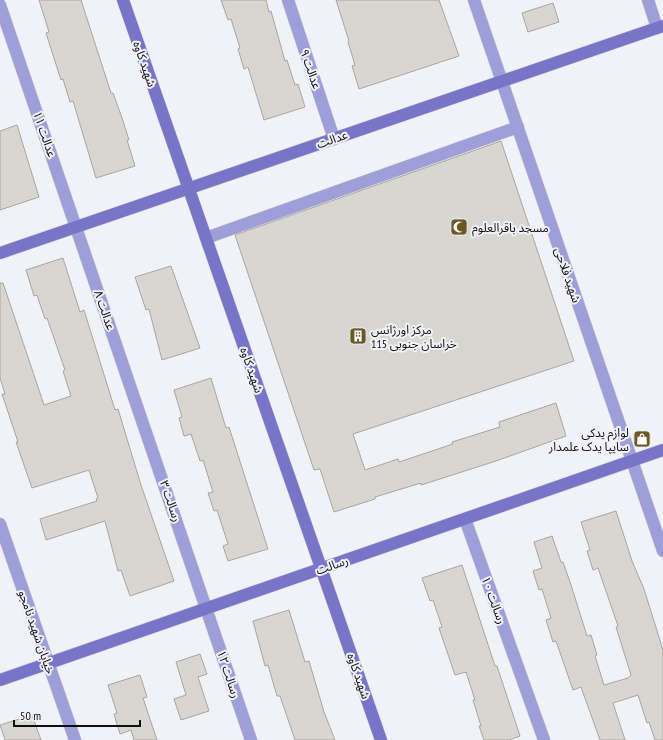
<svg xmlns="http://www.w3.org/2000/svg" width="663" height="740" font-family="'PT Sans Narrow','Noto Sans Arabic',sans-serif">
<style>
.building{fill:#d8d6d0;stroke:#a8a59f}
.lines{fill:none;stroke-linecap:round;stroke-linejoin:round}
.street-casing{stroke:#cdcdd3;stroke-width:13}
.secondary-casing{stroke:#cdcdd3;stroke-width:13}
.street{stroke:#9e9fd8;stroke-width:12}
.secondary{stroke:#7874c8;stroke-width:12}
.labels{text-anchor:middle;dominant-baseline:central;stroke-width:4;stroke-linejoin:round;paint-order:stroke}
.street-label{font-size:12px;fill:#0f0f11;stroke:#f1f1f8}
.poi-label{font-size:12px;fill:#0f0f11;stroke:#f1f1f8;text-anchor:start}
</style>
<rect width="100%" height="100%" fill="#f1f1f8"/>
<!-- building -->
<g class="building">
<polygon points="39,0 81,0 111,93 113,93 122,118 129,140 127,140 135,166 96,178 73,101 70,102 63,79 61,80 46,33 49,32"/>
<polygon points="221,0 266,0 269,12 271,11 285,61 287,60 295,85 298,84 305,107 264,120 248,67 244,69 238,49 240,48 231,19 228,20"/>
<polygon points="336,0 439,0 459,56 359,89 352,66 355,65 348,42 349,41"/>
<polygon points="553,3 559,22 528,32 522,13"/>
<polygon points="17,125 39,197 0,210 0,131"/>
<polygon points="501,141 574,361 353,434 365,470 398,459 399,462 453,444 452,442 500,427 499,422 556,403 566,436 496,461 421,485 421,483 375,497 375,499 334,512 320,469 314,470 235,235"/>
<polygon points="63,258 80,312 84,310 115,410 118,409 141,485 174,581 130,596 121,570 118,571 105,521 46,540 40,519 97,501 96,499 98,498 89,470 32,488 16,442 18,442 2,394 5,394 0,378 0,283 3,283 44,405 71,396 63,371 65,370 47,318 45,319 37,295 34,296 26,270"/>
<polygon points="171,266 200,348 162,360 149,309 146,310 135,277"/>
<polygon points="211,378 226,428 229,427 268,549 228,561 223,546 228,544 217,510 214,511 208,493 213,492 203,460 200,461 191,434 184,436 179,418 182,417 174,390"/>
<polygon points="616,511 632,561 644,589 663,650 663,740 655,740 649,722 647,723 638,695 613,703 625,740 600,740 581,687 573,690 556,641 553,642 546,620 551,618 542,589 539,590 533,571 542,568 534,542 552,536 561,562 563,562 571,585 587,636 591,635 597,655 595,656 604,685 628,678 631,675 616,627 618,626 598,568 593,570 587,551 590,550 581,522"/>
<polygon points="462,565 495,666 497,666 520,736 509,740 484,740 479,726 481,726 473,700 475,700 466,672 455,675 439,628 442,627 433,600 430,601 422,578"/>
<polygon points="289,610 305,662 309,661 324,712 335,740 295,740 280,696 277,696 268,665 265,666 253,621"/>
<polygon points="200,654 207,674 198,677 209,711 181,720 174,699 186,695 176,662"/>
<polygon points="140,675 147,697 143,698 157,740 134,740 131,730 120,734 114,714 117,713 108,685"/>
<polygon points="32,715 41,740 5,740 0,725"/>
</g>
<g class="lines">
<!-- street casing -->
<g class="street-casing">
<g id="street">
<polyline points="288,0 334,139"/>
<polyline points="474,0 663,551"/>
<polyline points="648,0 657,28"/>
<polyline points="0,5 251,740"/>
<polyline points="206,238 518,127"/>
<polyline points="465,519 544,740"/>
<polyline points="0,524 75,740"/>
</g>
</g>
<!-- secondary casing -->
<g class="secondary-casing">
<g id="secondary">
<polyline points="123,0 381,740"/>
<polyline points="0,253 663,26"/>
<polyline points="0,680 663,450"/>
</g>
</g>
<!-- street -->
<use href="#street" class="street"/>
<!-- secondary -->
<use href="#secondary" class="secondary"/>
</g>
<!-- icons -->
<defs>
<g id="mosque-square" transform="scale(0.9)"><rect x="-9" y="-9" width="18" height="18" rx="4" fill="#6b5826" stroke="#f1f1f8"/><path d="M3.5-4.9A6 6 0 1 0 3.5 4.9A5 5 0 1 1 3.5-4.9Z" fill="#fff"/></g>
<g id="building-square" transform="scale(0.9)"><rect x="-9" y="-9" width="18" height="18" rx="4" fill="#6b5826" stroke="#f1f1f8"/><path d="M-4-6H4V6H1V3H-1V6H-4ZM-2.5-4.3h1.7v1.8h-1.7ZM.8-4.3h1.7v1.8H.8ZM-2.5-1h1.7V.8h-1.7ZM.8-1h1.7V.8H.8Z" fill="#fff"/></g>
<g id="shop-square" transform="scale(0.9)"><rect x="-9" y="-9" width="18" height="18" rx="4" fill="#6b5826" stroke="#f1f1f8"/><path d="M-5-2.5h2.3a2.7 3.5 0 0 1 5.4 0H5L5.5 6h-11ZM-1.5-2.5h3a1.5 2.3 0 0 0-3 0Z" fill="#fff"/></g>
</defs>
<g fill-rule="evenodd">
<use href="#mosque-square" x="459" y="227"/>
<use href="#building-square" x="358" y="336"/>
<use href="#shop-square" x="642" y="439"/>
</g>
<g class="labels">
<!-- street labels -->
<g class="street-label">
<text transform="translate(145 64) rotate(71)">شهید کاوه</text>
<text transform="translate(311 69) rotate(71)">عدالت ۹</text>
<text transform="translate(45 134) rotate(71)">عدالت ۱۱</text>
<text transform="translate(332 139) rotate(-19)">عدالت</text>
<text transform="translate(568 275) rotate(71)">شهید فلاحی</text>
<text transform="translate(105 310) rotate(71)">عدالت ۸</text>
<text transform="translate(252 370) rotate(71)">شهید کاوه</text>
<text transform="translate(171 501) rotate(71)">رسالت ۳</text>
<text transform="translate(332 565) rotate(-19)">رسالت</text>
<text transform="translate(494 600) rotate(70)">رسالت ۱۰</text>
<text transform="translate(37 632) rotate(71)">خیابان شهید نامجو</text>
<text transform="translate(229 674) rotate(72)">رسالت ۱۲</text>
<text transform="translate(359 676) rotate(71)">شهید کاوه</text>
</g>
<!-- poi labels -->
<g class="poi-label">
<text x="472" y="227">مسجد باقرالعلوم</text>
<text x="371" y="329">مرکز اورژانس<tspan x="371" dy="14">115 خراسان جنوبی</tspan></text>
<text x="629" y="432" text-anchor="end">لوازم یدکی<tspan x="629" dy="14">سایپا یدک علمدار</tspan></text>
</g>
</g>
<!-- scale -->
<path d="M14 720v6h126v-6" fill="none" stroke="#0f0f11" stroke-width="2"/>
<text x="20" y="720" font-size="12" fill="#0f0f11" stroke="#f1f1f8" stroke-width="3" paint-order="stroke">50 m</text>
</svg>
